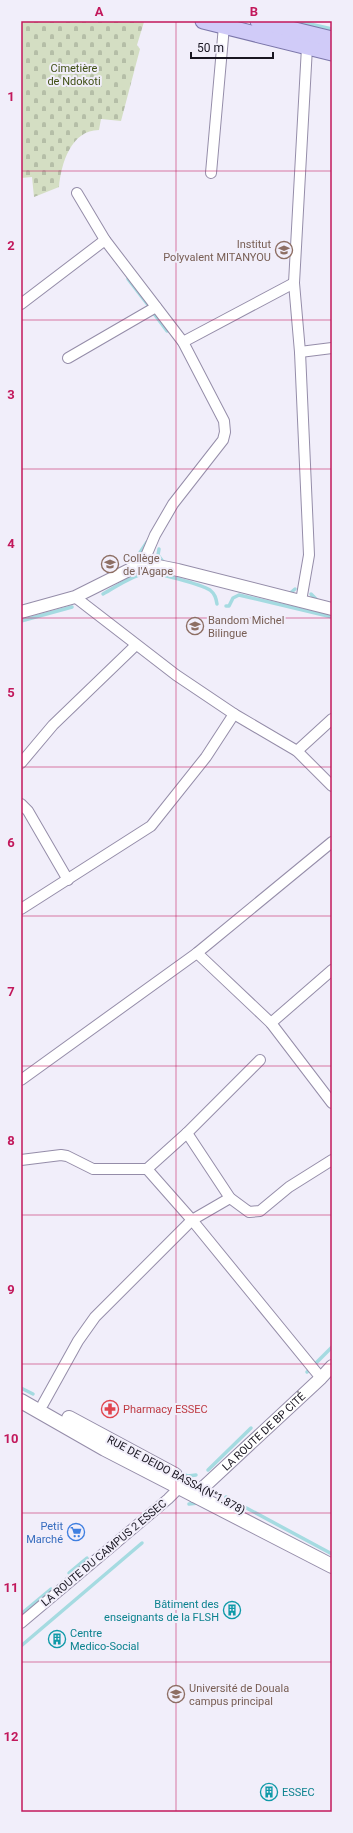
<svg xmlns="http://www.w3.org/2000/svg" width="353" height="1833" font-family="Roboto,sans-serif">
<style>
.cemetery{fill:url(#cemetery-stones)}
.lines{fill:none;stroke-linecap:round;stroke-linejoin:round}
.stream{stroke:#a5dbe1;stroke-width:3.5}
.minor-casing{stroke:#958da9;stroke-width:12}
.tertiary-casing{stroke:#958da9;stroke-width:14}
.secondary-casing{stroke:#958da9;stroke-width:16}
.primary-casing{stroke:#7b76aa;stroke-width:17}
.minor{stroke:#fff;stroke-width:10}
.tertiary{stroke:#fff;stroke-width:12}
.secondary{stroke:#fff;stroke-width:14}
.primary{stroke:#d0cbf8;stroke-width:15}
.grid{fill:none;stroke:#c2185b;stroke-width:1;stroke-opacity:0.55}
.labels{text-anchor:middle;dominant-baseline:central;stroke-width:4;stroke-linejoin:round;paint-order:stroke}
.park-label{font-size:11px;fill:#3f4f13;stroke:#f1eefa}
.education-label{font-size:11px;fill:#785e54;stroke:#f1eefa;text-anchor:start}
.health-label{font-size:11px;fill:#be3a42;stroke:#f1eefa;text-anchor:start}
.street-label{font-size:11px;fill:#191621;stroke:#f1eefa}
.shop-label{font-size:11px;fill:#366cbe;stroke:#f1eefa;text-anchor:end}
.culture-label{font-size:11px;fill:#0d838f;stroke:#f1eefa;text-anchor:start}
.neatline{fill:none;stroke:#c2185b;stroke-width:1.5}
.grid-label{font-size:13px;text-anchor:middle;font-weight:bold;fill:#c2185b}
</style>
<defs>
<pattern id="cemetery-stones" width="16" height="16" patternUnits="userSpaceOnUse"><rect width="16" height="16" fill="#d4dec3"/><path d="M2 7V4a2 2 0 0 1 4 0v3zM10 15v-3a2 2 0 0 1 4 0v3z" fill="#b5bea7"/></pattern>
</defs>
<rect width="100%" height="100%" fill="#f1eefa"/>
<!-- cemetery -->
<path class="cemetery" d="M21 21H140L144 22 137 45 140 49 121 121 101 119 99 130C71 130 61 164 59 187L34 197 32 177 21 178Z"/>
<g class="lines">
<!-- stream -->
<g class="stream">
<polyline points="301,22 332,29"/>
<polyline points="128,279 148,305"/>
<polyline points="152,311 167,331"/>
<polyline points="159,549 158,555 164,563"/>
<polyline points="133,563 147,542"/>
<path d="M103 594C116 587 131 576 145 573 154 571 202 585 210 590 215 594 216 598 217 604"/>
<polyline points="311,594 317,600"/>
<polyline points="288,595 295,589"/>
<polyline points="226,606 229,606 233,598 239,595 332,617"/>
<polyline points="21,621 72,607"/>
<polyline points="307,1372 332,1347"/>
<polyline points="21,1388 33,1394"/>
<polyline points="208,1470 251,1428"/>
<polyline points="178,1472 188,1476 196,1475"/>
<polyline points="226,1497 332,1554"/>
<polyline points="189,1504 198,1503"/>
<polyline points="69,1573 87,1558"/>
<polyline points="21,1614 51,1589"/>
<polyline points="21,1646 142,1543"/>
</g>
<!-- minor casing -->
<g class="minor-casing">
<g id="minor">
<polyline points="211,173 224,26"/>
<polyline points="77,193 105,240 183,342 224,421 225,432 223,440 173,504 155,535 143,563"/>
<polyline points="21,304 105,240"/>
<polyline points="183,342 294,283"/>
<polyline points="300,352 332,348"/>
<polyline points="68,358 156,307"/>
<polyline points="75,597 176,675 234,714 297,751 332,786"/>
<polyline points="301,601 309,555 300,352 294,283 307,47"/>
<polyline points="297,751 332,719"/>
<polyline points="21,763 53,725 136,645"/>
<polyline points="21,804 28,811 68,880"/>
<polyline points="21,909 151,826 206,757 234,714"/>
<polyline points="197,953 271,1023 332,1103"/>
<polyline points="271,1023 332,970"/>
<polyline points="21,1080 197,953 332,842"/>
<polyline points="187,1133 230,1198 249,1212 260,1211 289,1187 332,1160"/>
<polyline points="21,1160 61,1155 67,1156 93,1169 147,1169 187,1133 260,1060"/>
<polyline points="147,1169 192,1220 321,1378"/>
<polyline points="43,1404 78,1341 95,1317 192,1220 230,1198"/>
<polyline points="21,1623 168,1499 186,1481"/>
</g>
</g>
<!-- tertiary casing -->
<g class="tertiary-casing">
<g id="tertiary">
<polyline points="21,612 75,597 143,563 178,570 332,609"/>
<path id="s1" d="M194 1496 321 1378 332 1366"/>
</g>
</g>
<!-- secondary casing -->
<g class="secondary-casing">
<g id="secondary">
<polyline points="21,1401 105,1449 332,1566"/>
<polyline points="69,1418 175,1475"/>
</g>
</g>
<!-- primary casing -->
<g class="primary-casing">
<g id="primary">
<polyline points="203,21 332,53"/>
<polyline points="258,21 332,39"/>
</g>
</g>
<!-- minor -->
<use href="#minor" class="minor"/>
<!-- tertiary -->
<use href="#tertiary" class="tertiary"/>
<!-- secondary -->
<use href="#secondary" class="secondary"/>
<!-- primary -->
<use href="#primary" class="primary"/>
</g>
<!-- grid -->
<path class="grid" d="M176 21V1812M21 171H332M21 320H332M21 469H332M21 618H332M21 767H332M21 916H332M21 1066H332M21 1215H332M21 1364H332M21 1513H332M21 1662H332"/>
<!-- icons -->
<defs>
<g id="school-ring" transform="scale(0.9)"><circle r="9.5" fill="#f1eefa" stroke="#8d6e63" stroke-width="1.5"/><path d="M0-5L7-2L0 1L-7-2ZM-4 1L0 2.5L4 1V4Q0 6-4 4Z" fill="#8d6e63"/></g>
<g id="pharmacy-ring" transform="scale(0.9)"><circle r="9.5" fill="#f1eefa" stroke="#e0444e" stroke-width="1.5"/><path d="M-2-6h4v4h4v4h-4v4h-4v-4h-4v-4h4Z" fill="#e0444e"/></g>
<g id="supermarket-ring" transform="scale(0.9)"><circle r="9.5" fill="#f1eefa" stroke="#3f7fe0" stroke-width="1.5"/><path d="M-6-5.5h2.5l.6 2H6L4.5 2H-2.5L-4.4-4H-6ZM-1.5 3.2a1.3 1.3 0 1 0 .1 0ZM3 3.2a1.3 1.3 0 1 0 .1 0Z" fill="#3f7fe0"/></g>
<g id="building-ring" transform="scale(0.9)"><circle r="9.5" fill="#f1eefa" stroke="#0f9aa8" stroke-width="1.5"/><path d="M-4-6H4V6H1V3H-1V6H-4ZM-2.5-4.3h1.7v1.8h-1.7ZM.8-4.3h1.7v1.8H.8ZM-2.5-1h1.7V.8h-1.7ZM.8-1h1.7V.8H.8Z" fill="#0f9aa8"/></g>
<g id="university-ring" transform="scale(0.9)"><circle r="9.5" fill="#f1eefa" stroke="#8d6e63" stroke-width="1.5"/><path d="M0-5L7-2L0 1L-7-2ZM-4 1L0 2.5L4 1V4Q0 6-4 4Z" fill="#8d6e63"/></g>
</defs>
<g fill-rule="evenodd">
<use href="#school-ring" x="284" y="250"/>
<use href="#school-ring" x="110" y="564"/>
<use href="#school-ring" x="195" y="626"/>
<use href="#pharmacy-ring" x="110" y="1409"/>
<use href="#supermarket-ring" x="76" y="1532"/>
<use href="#building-ring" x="232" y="1610"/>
<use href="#building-ring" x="57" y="1639"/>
<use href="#university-ring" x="176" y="1694"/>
<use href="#building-ring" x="269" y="1792"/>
</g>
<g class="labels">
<!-- park labels -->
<g class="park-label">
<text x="74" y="68">Cimetière<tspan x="74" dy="13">de Ndokoti</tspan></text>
</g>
<!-- education labels -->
<g class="education-label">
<text x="271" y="244" text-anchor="end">Institut<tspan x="271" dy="13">Polyvalent MITANYOU</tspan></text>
<text x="123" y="558">Collège<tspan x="123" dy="13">de l'Agape</tspan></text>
<text x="208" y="620">Bandom Michel<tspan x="208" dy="13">Bilingue</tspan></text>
<text x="189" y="1688">Université de Douala<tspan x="189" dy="13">campus principal</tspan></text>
</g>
<!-- health labels -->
<g class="health-label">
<text x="123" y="1409">Pharmacy ESSEC</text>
</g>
<!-- street labels -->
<g class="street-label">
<text stroke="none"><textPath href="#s1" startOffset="95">LA ROUTE DE BP CITÉ</textPath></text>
<text transform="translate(176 1475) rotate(28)">RUE DE DEIDO BASSA(N°1.878)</text>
<text transform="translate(104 1553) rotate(-40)">LA ROUTE DU CAMPUS 2 ESSEC</text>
</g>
<!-- shop labels -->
<g class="shop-label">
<text x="63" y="1526">Petit<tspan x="63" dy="13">Marché</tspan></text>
</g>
<!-- culture labels -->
<g class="culture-label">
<text x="219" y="1604" text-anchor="end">Bâtiment des<tspan x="219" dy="13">enseignants de la FLSH</tspan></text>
<text x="70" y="1633">Centre<tspan x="70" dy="13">Medico-Social</tspan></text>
<text x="282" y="1792">ESSEC</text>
</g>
</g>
<!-- border -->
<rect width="353" height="1833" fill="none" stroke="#f1eefa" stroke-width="44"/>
<!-- scale -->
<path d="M191 52v6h82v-6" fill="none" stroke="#191621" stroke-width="2"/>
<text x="197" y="52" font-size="12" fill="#191621" stroke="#f1eefa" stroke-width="3" paint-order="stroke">50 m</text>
<rect x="22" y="22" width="309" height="1789" class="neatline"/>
<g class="grid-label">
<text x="99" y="16">A</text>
<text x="254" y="16">B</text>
<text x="11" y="101">1</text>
<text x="11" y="250">2</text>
<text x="11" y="399">3</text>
<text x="11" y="548">4</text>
<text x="11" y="697">5</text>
<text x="11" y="847">6</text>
<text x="11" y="996">7</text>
<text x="11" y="1145">8</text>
<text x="11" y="1294">9</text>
<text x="11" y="1443">10</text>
<text x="11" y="1592">11</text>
<text x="11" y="1741">12</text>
</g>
</svg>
